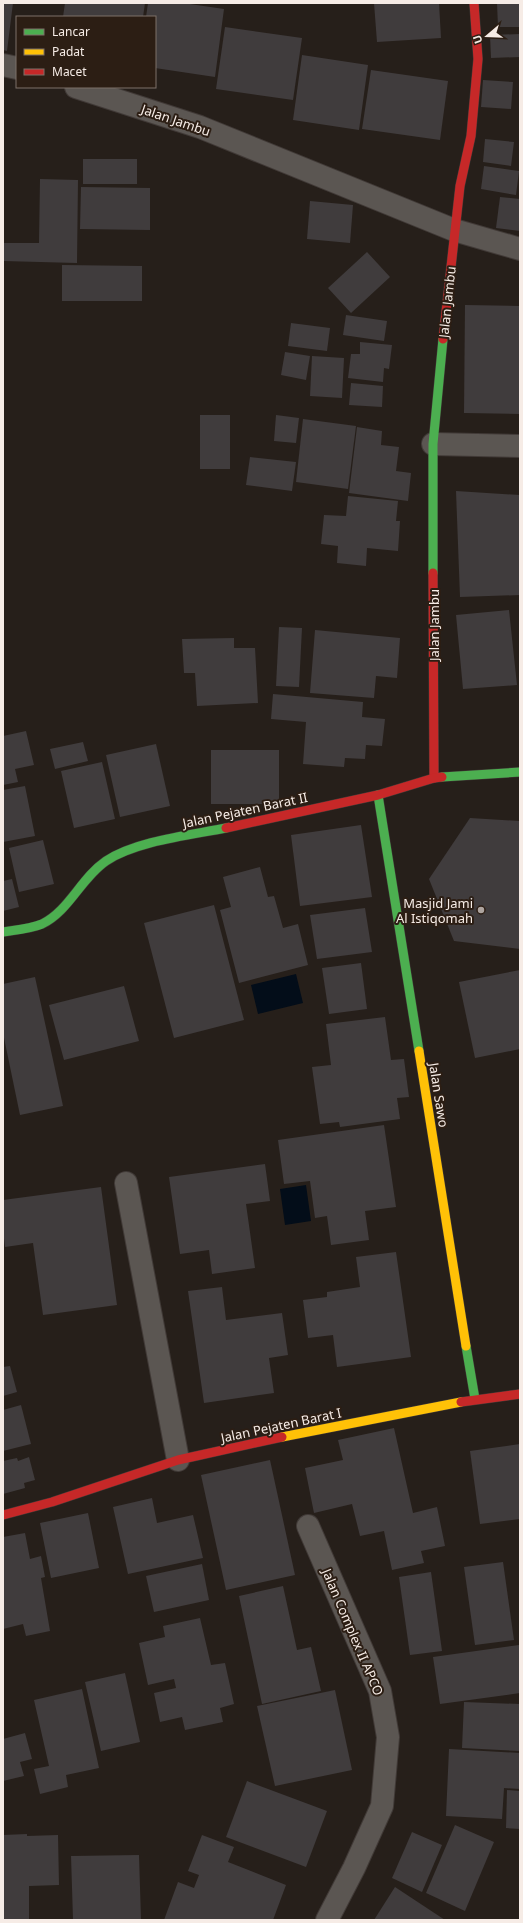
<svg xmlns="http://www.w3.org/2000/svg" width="523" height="1923" font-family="'Noto Sans',sans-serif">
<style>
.water{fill:#030d19}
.building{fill:#403c3d}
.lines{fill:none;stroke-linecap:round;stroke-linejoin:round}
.street-casing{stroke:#413a37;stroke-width:24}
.fast-casing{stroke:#413a37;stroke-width:10}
.slow-casing{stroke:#413a37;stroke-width:10}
.jam-casing{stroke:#413a37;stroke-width:10}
.street{stroke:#5b5652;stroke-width:22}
.fast{stroke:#4caf50;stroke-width:9}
.slow{stroke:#ffc107;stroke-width:9}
.jam{stroke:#c62828;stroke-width:9}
.poi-dot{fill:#ada49f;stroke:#2c1e14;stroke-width:1.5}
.labels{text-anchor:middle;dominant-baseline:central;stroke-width:4;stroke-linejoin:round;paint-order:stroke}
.street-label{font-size:13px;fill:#f6ece6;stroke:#2c1e14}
.poi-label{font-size:13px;fill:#f6ece6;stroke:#2c1e14;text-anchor:end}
</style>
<rect width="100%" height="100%" fill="#261f1a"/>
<!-- water -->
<g class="water">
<polygon points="296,974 303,1003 258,1014 251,985"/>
<polygon points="306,1185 311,1221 285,1225 280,1189"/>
</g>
<!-- building -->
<g class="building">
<polygon points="3,3 13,3 7,51 3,50"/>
<polygon points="65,3 145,3 143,17 63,17"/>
<polygon points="148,3 183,3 224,9 215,77 155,68 155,17 146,17"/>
<polygon points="374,3 439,3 441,38 377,42"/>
<polygon points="497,3 520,3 520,27 498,27"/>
<polygon points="225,27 302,38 293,100 216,89"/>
<polygon points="520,34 520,57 491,58 490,35"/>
<polygon points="302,55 368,65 359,130 293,120"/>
<polygon points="371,70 448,81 440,140 362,129"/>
<polygon points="483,80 513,82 511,109 481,107"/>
<polygon points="485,139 514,142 511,166 483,162"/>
<rect x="83" y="159" width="54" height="25"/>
<polygon points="484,166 519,171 516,195 481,189"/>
<polygon points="40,179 78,180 77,263 3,261 3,243 39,243"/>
<polygon points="81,187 150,188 150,230 80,229"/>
<polygon points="500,197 520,199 520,231 496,228"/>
<polygon points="310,201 353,205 350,243 307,239"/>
<polygon points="367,252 390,277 351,313 328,288"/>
<polygon points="62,265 142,266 142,301 62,301"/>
<polygon points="465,305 520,306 520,414 464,413"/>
<polygon points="346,315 387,321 384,341 343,335"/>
<polygon points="291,323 330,328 327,351 288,346"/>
<polygon points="360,342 392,345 389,369 384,368 383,382 348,378 351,354 360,354"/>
<polygon points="285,352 310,356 306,380 281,375"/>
<polygon points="312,356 344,358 342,398 310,396"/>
<polygon points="351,383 383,386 382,407 349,405"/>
<rect x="200" y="415" width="30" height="54"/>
<polygon points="276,415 299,418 296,443 274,441"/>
<polygon points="303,419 356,426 348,489 296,482"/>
<polygon points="357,427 382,431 381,445 399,447 396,471 411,473 408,501 349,493"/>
<polygon points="250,457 296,462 292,491 246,485"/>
<polygon points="456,491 520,495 520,595 460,597"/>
<polygon points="348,496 398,501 396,521 400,521 398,551 367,548 366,566 337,563 338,546 321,544 324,515 346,516"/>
<polygon points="509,610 517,685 463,689 456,615"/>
<polygon points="279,627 302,628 299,687 276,686"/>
<polygon points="315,630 400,638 397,678 376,676 374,698 310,693"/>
<polygon points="234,638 234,648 255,648 258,703 197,706 195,673 184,673 182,639"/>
<polygon points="273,694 363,702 362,717 385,719 382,746 366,745 365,759 345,758 344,767 303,764 306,722 271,719"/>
<polygon points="26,731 34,765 15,769 18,782 3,785 3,736"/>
<polygon points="83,742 88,761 55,769 50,749"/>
<polygon points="156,744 170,806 120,817 106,755"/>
<rect x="211" y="750" width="68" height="54"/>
<polygon points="102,762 115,819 74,828 61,771"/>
<polygon points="25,786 35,836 3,842 3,790"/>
<polygon points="470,818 520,821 520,949 454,941 429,879"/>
<polygon points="361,825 372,897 300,906 291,835"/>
<polygon points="43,840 54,884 19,892 9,848"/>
<polygon points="260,867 268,897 274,896 283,928 298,924 308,965 239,983 220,910 231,907 223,877"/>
<polygon points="12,879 19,907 3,911 3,881"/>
<polygon points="214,905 244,1020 174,1038 144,923"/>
<polygon points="365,908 372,952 317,959 310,915"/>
<polygon points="361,963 367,1009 329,1014 322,968"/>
<polygon points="520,970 520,1049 475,1058 459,982"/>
<polygon points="35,977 63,1106 20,1115 3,1033 3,984"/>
<polygon points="124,986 139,1041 64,1060 49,1005"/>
<polygon points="385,1017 391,1060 404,1059 409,1097 397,1098 400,1119 340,1127 339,1122 320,1124 312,1067 331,1065 326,1024"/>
<polygon points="384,1125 396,1207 365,1211 369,1240 331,1245 327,1216 315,1218 310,1181 284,1184 278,1140"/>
<polygon points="265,1164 270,1201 246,1204 255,1268 212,1274 209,1250 180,1254 169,1177"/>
<polygon points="101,1187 117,1305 43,1315 33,1243 5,1247 3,1230 3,1200"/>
<polygon points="396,1252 411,1357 337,1367 333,1335 308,1338 303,1300 327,1297 327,1292 360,1287 356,1257"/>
<polygon points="222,1287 226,1320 282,1313 288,1355 269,1358 274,1393 204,1403 188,1291"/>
<polygon points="10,1366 17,1392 3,1396 3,1367"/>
<polygon points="21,1405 31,1444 3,1451 3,1410"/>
<polygon points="394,1428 413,1513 437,1507 445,1546 421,1551 424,1563 392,1570 384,1531 360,1536 352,1504 314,1513 305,1468 343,1460 338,1440"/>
<polygon points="520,1444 520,1519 480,1524 470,1451"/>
<polygon points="29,1457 35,1480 24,1483 25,1488 3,1494 3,1461 17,1458 18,1461"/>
<polygon points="270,1460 295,1575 226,1590 201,1475"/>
<polygon points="152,1498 157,1523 193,1515 203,1558 128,1574 113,1507"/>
<polygon points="88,1513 99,1568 51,1578 40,1523"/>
<polygon points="25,1533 30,1559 41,1556 45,1577 41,1578 50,1631 26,1636 23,1624 3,1629 3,1537"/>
<polygon points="503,1562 514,1640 475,1645 464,1567"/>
<polygon points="202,1564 209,1600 154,1612 146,1576"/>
<polygon points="431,1572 442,1651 410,1655 399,1577"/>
<polygon points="283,1586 297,1650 311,1647 321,1691 262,1704 239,1596"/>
<polygon points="200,1618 211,1665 225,1663 234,1704 220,1708 223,1722 185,1730 182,1717 160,1722 154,1693 176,1688 174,1679 148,1685 139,1643 165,1637 163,1626"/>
<polygon points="519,1645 520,1693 440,1704 433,1657"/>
<polygon points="125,1673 140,1742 101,1751 85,1682"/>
<polygon points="82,1689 99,1768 66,1775 68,1787 40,1794 34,1769 49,1766 34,1700"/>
<polygon points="335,1690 352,1770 275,1786 257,1706"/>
<polygon points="464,1702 520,1704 520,1751 462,1748"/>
<polygon points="25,1733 32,1759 20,1762 24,1776 3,1781 3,1739"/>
<polygon points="449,1749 520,1753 520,1789 504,1788 502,1819 446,1816"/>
<polygon points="247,1781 327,1811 306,1867 226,1837"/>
<polygon points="507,1790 520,1791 520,1829 506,1828"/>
<polygon points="455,1825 494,1842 465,1911 426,1893"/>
<polygon points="412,1832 442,1845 422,1892 392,1878"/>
<polygon points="27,1834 27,1836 58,1835 59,1885 29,1886 29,1920 3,1920 3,1835"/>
<polygon points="202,1835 234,1847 228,1862 286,1885 273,1920 164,1920 178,1882 194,1888 199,1875 188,1871"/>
<polygon points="139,1855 141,1920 73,1920 71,1856"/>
<polygon points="395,1887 445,1920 374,1920"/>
</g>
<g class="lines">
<!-- street casing -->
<g class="street-casing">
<g id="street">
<polyline points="3,65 17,68"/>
<polyline points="76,87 200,127 454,230 520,249"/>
<polyline points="433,444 520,446"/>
<polyline points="126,1183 178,1460"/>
<polyline points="308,1526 380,1691 388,1737 382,1806 354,1868 327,1920"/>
</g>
</g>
<!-- fast casing -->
<g class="fast-casing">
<g id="fast">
<polyline points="433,573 433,444 443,339"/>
<polyline points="442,777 520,772"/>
<polyline points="378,795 419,1051"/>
<path d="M3 932C16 930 30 929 42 924 69 911 81 878 106 861 136 841 191 835 226 828"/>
<polyline points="466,1346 475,1399"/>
</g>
</g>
<!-- slow casing -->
<g class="slow-casing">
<g id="slow">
<polyline points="419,1051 466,1346"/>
<polyline points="282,1437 461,1402"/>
</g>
</g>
<!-- jam casing -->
<g class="jam-casing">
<g id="jam">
<polyline points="443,339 460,186 471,136 478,59 474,3"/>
<polyline points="433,573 434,778"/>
<polyline points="226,828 378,795 434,778 442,777"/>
<polyline points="461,1402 520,1394"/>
<polyline points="3,1515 52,1502 178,1460 282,1437"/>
</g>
</g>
<!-- street -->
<use href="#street" class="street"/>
<!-- fast -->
<use href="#fast" class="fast"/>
<!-- slow -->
<use href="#slow" class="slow"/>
<!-- jam -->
<use href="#jam" class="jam"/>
</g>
<!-- markers -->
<circle class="poi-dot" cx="481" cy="910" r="4"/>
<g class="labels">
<!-- street labels -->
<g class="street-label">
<text transform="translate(176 120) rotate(19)">Jalan Jambu</text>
<text transform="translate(447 302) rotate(-84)">Jalan Jambu</text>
<text transform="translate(434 625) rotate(-90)">Jalan Jambu</text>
<text transform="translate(245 810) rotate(-12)">Jalan Pejaten Barat II</text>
<text transform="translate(439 1095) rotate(81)">Jalan Sawo</text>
<text transform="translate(281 1425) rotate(-12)">Jalan Pejaten Barat I</text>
<text transform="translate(353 1632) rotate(67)">Jalan Complex II APCO</text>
</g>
<!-- poi labels -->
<g class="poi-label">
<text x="473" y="903">Masjid Jami<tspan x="473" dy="15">Al Istiqomah</tspan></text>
</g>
</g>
<!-- border -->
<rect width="523" height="1923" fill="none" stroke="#f6ece6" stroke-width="8"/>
<!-- legend -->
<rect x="16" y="16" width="140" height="72" fill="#2c1e14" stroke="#7d7068"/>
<rect x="24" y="29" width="20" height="6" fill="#4caf50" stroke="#7d7068"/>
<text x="52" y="36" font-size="12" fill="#f6ece6">Lancar</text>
<rect x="24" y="49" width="20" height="6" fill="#ffc107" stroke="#7d7068"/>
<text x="52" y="56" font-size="12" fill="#f6ece6">Padat</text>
<rect x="24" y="69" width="20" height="6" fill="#c62828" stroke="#7d7068"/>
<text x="52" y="76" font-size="12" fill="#f6ece6">Macet</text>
<!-- north arrow -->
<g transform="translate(487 36) rotate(251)" stroke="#2c1e14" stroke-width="3" paint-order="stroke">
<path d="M0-3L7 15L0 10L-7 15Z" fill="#f6ece6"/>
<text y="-6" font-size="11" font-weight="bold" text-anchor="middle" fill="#f6ece6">U</text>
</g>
</svg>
